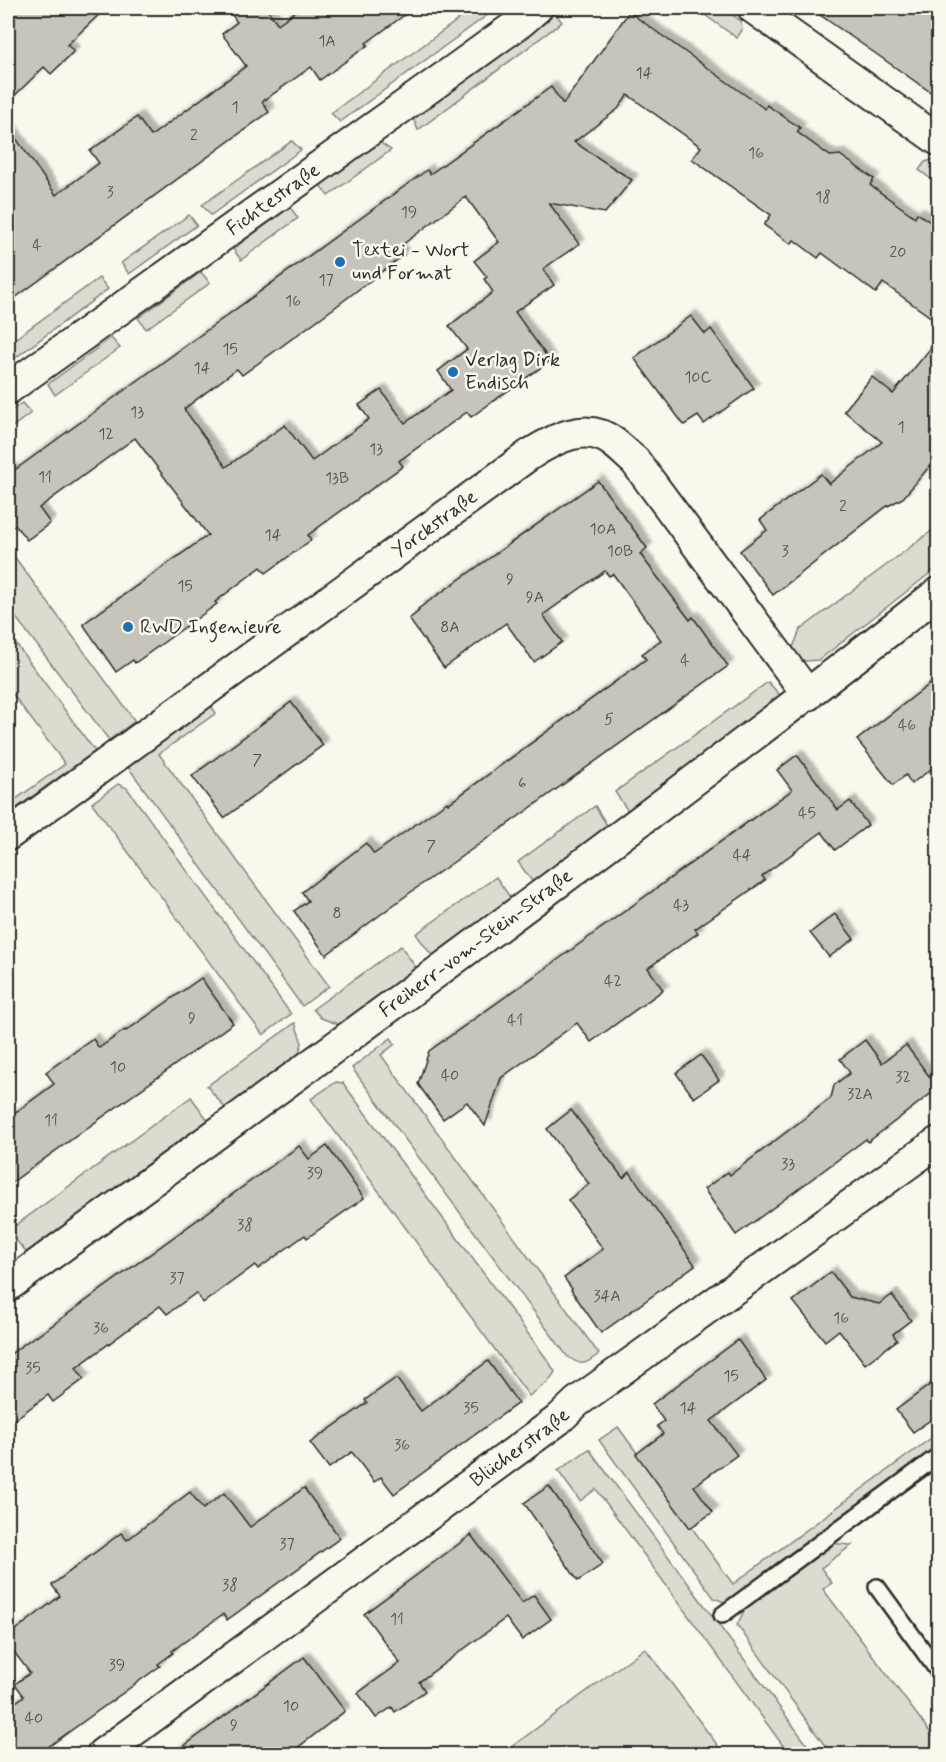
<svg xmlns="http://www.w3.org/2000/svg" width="946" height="1762" font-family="Mynerve,sans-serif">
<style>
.green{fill:#dddad0;stroke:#84827e;stroke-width:1.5}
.building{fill:#c7c4bc;stroke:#2b2b2b;stroke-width:1.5;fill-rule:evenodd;filter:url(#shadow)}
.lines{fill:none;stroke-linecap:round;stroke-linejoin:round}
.service-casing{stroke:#2b2b2b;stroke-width:20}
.minor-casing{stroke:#2b2b2b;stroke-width:34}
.service{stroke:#fbf7ec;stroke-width:15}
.minor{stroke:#fbf7ec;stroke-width:30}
.poi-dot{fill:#1f6fb2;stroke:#fbf7ec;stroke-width:2}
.labels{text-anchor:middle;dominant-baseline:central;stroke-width:5;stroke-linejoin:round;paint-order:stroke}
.number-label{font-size:16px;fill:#52514f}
.street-label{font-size:20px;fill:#2b2b2b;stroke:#fbf7ec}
.poi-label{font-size:20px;fill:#2b2b2b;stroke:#fbf7ec;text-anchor:start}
</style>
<defs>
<filter id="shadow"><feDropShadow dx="5.5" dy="-5.5" stdDeviation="1.5" flood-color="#0004"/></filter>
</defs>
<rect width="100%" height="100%" fill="#fbf7ec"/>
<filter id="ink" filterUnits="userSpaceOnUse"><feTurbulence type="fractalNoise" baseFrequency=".0167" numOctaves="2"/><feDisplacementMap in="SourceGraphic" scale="12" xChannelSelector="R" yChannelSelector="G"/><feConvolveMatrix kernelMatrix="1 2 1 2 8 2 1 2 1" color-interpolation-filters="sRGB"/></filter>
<g filter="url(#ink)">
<!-- green -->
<g class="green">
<polygon points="474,8 497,8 340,122 331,113"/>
<polygon points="695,8 722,8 741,21 742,30 737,38"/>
<polygon points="555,13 562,22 418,130 413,118"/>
<polygon points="292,141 301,150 211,215 202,205"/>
<polygon points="379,142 391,150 328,196 320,185"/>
<polygon points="935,159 938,161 938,184 919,170 925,162"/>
<polygon points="290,207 298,218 241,260 233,249"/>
<polygon points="189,215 197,225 129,274 121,263"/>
<polygon points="201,272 210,283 146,329 138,318"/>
<polygon points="99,278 108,289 11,361 8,359 8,344"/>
<polygon points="111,338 120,348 55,395 48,384"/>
<polygon points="22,403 31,413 8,430 8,413"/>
<polygon points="938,523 938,567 819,660 805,661 796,657 792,650 800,630 929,533"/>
<polygon points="8,548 135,721 109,740 8,607"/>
<polygon points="8,633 95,751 8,814 8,805 65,764 8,688"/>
<polygon points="768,682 780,695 733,738 630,814 615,792"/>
<polygon points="211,706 216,713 159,754 329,986 302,1006 128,767"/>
<polygon points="118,784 127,788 291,1014 263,1035 92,803"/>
<polygon points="595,806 610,830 534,884 518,862"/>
<polygon points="496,877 512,900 433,957 416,934"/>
<polygon points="401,946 417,969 340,1025 321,1018 313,1009"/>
<polygon points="295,1023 302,1043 299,1054 225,1108 207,1086"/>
<path d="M391 1038 395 1044 381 1055 599 1354C585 1365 582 1367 567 1356L352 1068Z"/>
<polygon points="336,1082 343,1083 549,1362 555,1372 548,1382 529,1396 311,1099"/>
<polygon points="191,1097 208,1120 26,1252 8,1231"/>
<polygon points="618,1427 733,1584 938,1433 938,1447 731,1601 724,1602 714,1598 599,1440"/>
<polygon points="589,1449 814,1754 789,1754 596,1489 580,1501 558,1471"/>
<polygon points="828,1543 852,1545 821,1568 832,1583 823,1589 938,1743 938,1754 831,1754 737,1625 746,1607"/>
<polygon points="645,1648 724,1754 502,1754"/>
</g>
<!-- building -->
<g class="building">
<polygon points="8,8 106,8 67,45 74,51 51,74 44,67 8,102"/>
<polygon points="227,8 266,8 278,24 300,8 414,8 366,43 368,45 320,80 311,67 262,102 269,112 8,303 8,127 56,195 99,163 90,151 137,117 151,136 246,66 222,34 237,22"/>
<polygon points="810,8 939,8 939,98 879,56"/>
<path d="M629 12 765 109 767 105 800 128 797 132 830 156 840 155 874 179 870 185 915 217 917 213 939 228V323L883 283 876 293 822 253 818 258 794 240 791 244 764 225 771 215 692 159 701 147 628 95 618 109 574 142 632 180 605 213 549 203 579 244 543 269 554 285 515 312 550 361 471 417 467 412 399 461 403 466 308 535 311 540 266 573 261 567 215 602 217 604 135 663 133 660 116 672 83 624 208 535 135 438 39 508 50 523 27 540 15 525 8 530V466L12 472 427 170 430 174 551 87 563 104ZM466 197 499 242 474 261 487 277 484 279 493 292 449 326 467 349 438 371 451 390 405 423 381 390 359 405 369 419 312 461 285 425 226 467 184 409 237 369 242 375 334 308 404 255 398 248Z"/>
<polygon points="691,316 705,334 711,329 754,388 704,424 698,416 684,425 634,358"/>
<polygon points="939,338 939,455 903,498 886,507 773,595 740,551 767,530 760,520 821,474 829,484 882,442 844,411 872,377 893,394"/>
<polygon points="598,481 647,548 640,554 690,620 693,617 728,666 501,829 415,889 326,955 294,911 308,901 302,892 366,843 374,854 447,802 448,804 646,659 642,654 661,640 613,574 609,576 605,571 543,615 562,642 534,662 506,623 444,668 409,619 419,611 418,609"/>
<polygon points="939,677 939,763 911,784 906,775 893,785 857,740"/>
<polygon points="291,702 323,745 224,818 192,776"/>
<polygon points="797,755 838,810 850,801 868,825 835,850 822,832 762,876 765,880 695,929 698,933 648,968 663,990 591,1042 577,1023 501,1078 485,1126 467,1102 443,1119 418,1084 429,1051 556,961 792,790 777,770"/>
<polygon points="835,914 854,939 829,957 810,933"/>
<polygon points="201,978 233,1023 8,1185 8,1118 54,1084 46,1072 93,1039 99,1048 125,1030 126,1031"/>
<polygon points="865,1040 882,1063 906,1045 938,1088 868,1142 866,1139 736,1235 704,1189 728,1172 730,1175 831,1098 834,1085 850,1073 840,1059"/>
<polygon points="701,1055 719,1080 694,1098 676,1073"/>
<polygon points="571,1110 623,1178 630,1172 695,1265 601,1333 571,1290 572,1289 564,1278 603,1249 568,1200 589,1184 547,1129"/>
<polygon points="299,1146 309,1159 327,1146 364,1198 307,1238 305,1235 258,1269 255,1265 203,1303 196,1293 167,1314 160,1306 76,1368 84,1379 53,1402 48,1395 8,1424 8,1356 35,1336 36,1337"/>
<polygon points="831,1272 850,1297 879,1304 892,1295 911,1320 893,1334 897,1340 865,1364 839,1330 825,1341 793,1301"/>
<polygon points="738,1340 766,1380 711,1421 737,1455 694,1486 713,1512 690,1528 636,1454 663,1434 657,1426 664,1421 652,1404"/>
<polygon points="488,1361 518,1403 394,1494 381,1477 374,1482 352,1452 329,1468 310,1443 367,1403 365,1400 396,1378 421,1411"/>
<polygon points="939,1378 939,1414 913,1432 896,1410"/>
<polygon points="549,1486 603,1564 578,1581 524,1503"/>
<polygon points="304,1488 340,1538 227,1620 223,1614 172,1651 173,1653 158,1664 160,1666 37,1755 8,1755 8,1708 24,1696 15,1684 30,1673 8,1644 8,1636 60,1596 52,1585 121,1533 127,1540 190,1492 203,1509 224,1493 250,1527"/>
<polygon points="471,1535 522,1603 534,1595 551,1619 522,1640 506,1618 419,1682 425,1691 395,1712 392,1707 376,1718 358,1693 400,1663 364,1614"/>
<polygon points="304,1657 345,1711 288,1755 172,1755"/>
</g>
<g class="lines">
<!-- service casing -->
<g class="service-casing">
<g id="service">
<polyline points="877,1587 938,1671"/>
<polyline points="722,1615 938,1456"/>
</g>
</g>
<!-- minor casing -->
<g class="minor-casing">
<g id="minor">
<polyline points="753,8 938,140"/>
<path id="s1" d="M8 389 443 78 522 21 537 8"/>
<path id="s2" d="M8 835 529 455C554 439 586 421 613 442 621 448 628 455 635 461L808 695"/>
<path id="s3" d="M8 1286C320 1058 634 831 938 593"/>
<path id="s4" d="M102 1754 558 1420 577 1402 938 1142"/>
</g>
</g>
<!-- service -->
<use href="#service" class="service"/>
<!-- minor -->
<use href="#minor" class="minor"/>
</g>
</g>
<!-- markers -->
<g class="poi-dot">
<circle cx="340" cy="262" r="6"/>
<circle cx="453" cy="372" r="6"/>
<circle cx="128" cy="627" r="6"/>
</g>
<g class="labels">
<!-- number labels -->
<g class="number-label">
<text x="327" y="41">1A</text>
<text x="644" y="73">14</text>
<text x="235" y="107">1</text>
<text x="194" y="135">2</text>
<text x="756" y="153">16</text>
<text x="110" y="192">3</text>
<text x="823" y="197">18</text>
<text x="409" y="212">19</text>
<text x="37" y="245">4</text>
<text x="898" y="252">20</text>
<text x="326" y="280">17</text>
<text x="293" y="301">16</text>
<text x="230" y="349">15</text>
<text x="202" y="368">14</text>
<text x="698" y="377">10C</text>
<text x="137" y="412">13</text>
<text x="901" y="427">1</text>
<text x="106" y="434">12</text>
<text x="376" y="449">13</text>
<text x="45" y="477">11</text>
<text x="337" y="478">13B</text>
<text x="843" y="506">2</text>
<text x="603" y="529">10A</text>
<text x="273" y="535">14</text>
<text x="620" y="551">10B</text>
<text x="785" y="551">3</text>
<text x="510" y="579">9</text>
<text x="185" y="586">15</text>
<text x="535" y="597">9A</text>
<text x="450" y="627">8A</text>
<text x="685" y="660">4</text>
<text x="609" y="719">5</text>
<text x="907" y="725">46</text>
<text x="257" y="760">7</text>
<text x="522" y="783">6</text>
<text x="807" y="813">45</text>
<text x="431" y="846">7</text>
<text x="742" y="855">44</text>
<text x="681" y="905">43</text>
<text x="337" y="913">8</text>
<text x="613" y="981">42</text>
<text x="192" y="1018">9</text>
<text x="515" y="1020">41</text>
<text x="118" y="1067">10</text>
<text x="450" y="1075">40</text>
<text x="903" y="1077">32</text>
<text x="860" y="1094">32A</text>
<text x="51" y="1120">11</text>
<text x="788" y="1164">33</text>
<text x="315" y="1173">39</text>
<text x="245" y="1225">38</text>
<text x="177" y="1278">37</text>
<text x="607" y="1296">34A</text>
<text x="841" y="1318">16</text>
<text x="101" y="1328">36</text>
<text x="33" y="1368">35</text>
<text x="731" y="1376">15</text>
<text x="471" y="1408">35</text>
<text x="688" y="1408">14</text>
<text x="402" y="1445">36</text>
<text x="287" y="1544">37</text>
<text x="230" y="1585">38</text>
<text x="397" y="1619">11</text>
<text x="117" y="1665">39</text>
<text x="291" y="1706">10</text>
<text x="34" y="1718">40</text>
<text x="234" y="1725">9</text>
</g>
<!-- street labels -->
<g class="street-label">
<text stroke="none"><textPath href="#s1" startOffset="326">Fichtestraße</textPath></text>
<text stroke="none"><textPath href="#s2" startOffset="528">Yorckstraße</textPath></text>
<text stroke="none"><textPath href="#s3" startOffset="580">Freiherr-vom-Stein-Straße</textPath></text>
<text stroke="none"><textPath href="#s4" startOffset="518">Blücherstraße</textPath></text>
</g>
<!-- poi labels -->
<g class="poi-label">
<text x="352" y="250">Textei - Wort<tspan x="352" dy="23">und Format</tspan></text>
<text x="465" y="360">Verlag Dirk<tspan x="465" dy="23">Endisch</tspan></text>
<text x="140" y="627">RWD Ingenieure</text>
</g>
</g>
<!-- margin -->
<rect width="946" height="1762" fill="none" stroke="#fbf7ec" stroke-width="30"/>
<rect x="15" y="15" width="916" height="1732" fill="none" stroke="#2b2b2b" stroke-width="2" filter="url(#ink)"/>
</svg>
